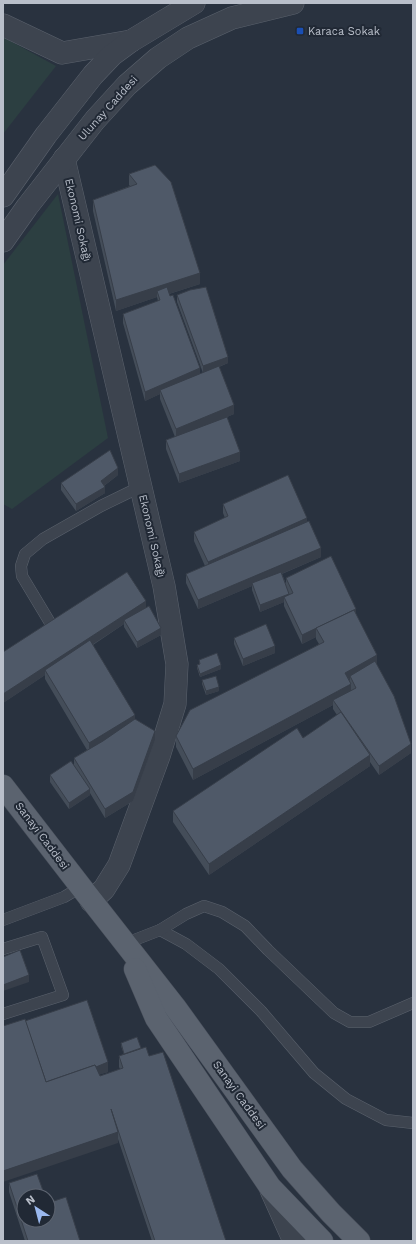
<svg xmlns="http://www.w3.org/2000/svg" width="416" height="1244" font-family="'Work Sans',sans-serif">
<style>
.green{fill:#2c3f41}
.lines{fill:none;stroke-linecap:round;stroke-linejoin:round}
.service-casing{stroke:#5b626d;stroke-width:12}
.minor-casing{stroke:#5b626d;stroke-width:23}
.tertiary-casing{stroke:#5b626d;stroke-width:23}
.primary-casing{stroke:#464d59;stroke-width:23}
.service{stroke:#3d444f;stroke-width:11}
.minor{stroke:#3d444f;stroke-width:22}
.tertiary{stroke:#3d444f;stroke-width:22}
.primary{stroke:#5b636f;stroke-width:22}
.wall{fill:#444d59}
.shaded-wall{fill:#373e49}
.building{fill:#4f5968;stroke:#373e49}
.transit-dot{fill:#1a4fb4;stroke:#212935;stroke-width:1.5}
.labels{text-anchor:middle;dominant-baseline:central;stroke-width:4;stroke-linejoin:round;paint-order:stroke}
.poi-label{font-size:11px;fill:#b9bfca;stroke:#212935;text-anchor:start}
.street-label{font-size:11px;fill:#b9bfca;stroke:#212935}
</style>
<rect width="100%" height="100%" fill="#29323f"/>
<!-- green -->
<g class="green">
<polygon points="3,37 56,66 3,134"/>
<polygon points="58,194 108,438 12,509 3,504 3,265"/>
</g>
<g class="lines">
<!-- service casing -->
<g class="service-casing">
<g id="service">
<polyline points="49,621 22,576 21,566 25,554 43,539 101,506 140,487"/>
<polyline points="3,920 64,897 81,887"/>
<polyline points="160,930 186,944 219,969 261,1011 314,1073 346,1099 386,1120 413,1123"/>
<polyline points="124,944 160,930 186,914 204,906 222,912 245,926 268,950 334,1013 350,1022 369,1022 413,1003"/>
<polyline points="3,949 42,937 63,995 3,1014"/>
</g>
</g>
<!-- minor casing -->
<g class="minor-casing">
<g id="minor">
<polyline points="3,25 62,53 131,41"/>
<polyline points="64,159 164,586 177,664 175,704 159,756 119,865 104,889 91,901"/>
<polyline points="271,1190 294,1241"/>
</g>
</g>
<!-- tertiary casing -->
<g class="tertiary-casing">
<g id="tertiary">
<polyline points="3,196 46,135 93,75 112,55 131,41 194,3"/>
<polyline points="3,241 27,207 95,120 127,85 158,58 188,38 232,18 293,3"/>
</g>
</g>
<!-- primary casing -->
<g class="primary-casing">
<g id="primary">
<polyline points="3,786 81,887 175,1007 292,1169 331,1213 359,1241"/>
<polyline points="135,969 156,1018 270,1187 322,1241"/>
</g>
</g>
<!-- service -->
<use href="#service" class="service"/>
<!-- minor -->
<use href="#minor" class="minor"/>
<!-- tertiary -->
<use href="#tertiary" class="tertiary"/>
<!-- primary -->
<use href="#primary" class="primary"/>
</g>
<!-- wall -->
<g class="wall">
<polygon points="155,165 200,284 169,294 200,374 203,373 177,302 177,295 228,363 219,367 234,414 215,422 240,461 179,483 166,449 166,440 175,437 160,399 160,394 145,401 123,323 123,314 158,301 157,297 116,311 93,211 93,200 130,186 129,185 129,174"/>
<polygon points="118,475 104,486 105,493 76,511 61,490 61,483"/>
<polygon points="223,504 307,522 321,557 282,574 286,584 286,578 356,614 377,666 411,753 379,775 370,762 370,766 209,875 173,822 173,811 303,738 337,715 333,709 333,705 193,780 176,747 176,736 319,644 316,639 316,637 302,644 284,606 284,602 260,612 252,590 252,586 198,609 186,583 186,574 205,566 194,541 194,532 225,518 223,513"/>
<polygon points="146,608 161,635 137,648 124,627 124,624 93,645 135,719 155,740 133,801 105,818 90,793 90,795 69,809 50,782 50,775 74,765 74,758 87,750 45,679 45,675 3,703 3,652"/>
<polygon points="234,638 275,653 243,666 234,644"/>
<polygon points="199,660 221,669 200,677 197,668 197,665 199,664"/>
<polygon points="202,680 219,691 206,695 202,684"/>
<polygon points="25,1021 108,1072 100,1074 100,1076 120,1069 119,1067 119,1056 124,1054 121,1046 121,1043 141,1048 149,1056 226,1241 152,1241 118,1139 118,1143"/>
<polygon points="9,1183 24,1196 80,1241 25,1241 9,1192"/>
</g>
<!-- shaded-wall -->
<g class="shaded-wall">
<polygon points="200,273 200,284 159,297 157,291 157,297 116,311 116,300"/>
<polygon points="228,357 228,363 203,373 203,366"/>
<polygon points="200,368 200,377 160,390 160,394 145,401 145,392"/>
<polygon points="234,405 234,414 176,438 176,429"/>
<polygon points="240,452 240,461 179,483 179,474"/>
<polygon points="118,468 118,475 101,488 101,481"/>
<polygon points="105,487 105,493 76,511 76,504"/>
<polygon points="307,518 307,528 208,572 208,562"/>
<polygon points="321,548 321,557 253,586 252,583 252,586 198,609 198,600"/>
<polygon points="289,594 289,600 284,597 284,602 260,612 260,605"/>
<polygon points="146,601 146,610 124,620 124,624 47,674 45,670 45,675 3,703 3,694"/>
<polygon points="356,609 356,618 316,628 316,637 302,644 302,635"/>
<polygon points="161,628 161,635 137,648 137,642"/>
<polygon points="275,646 275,653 243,666 243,659"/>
<polygon points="377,655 377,666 350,676 350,681 345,673"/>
<polygon points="221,665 221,669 200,677 200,674"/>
<polygon points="351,684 351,695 333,700 333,705 193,780 193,769"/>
<polygon points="219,687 219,691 206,695 206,691"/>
<polygon points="135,715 135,724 89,752 89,743"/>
<polygon points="155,731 155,740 133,801 105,818 105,809"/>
<polygon points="411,744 411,753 379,775 379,766"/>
<polygon points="370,755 370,766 209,875 209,864"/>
<polygon points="90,789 90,795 69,809 69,803"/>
<polygon points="29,975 29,982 3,991 3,985"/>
<polygon points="108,1062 108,1072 46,1092 46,1083"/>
<polygon points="118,1132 118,1143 3,1182 3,1171"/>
</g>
<!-- building -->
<g class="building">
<polygon points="155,165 171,182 200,273 116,300 93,200 137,184 129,174"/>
<polygon points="167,287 170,296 173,295 200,368 145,392 123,314 160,300 157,291"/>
<polygon points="206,287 228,357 203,366 177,295 190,290"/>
<polygon points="219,366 234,405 176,429 160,390"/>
<polygon points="227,417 240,452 179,474 166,440"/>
<polygon points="110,450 118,468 101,481 105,487 76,504 61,483"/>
<polygon points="288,475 307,518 208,562 194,532 228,516 223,504"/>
<polygon points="309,521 321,548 198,600 186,574"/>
<polygon points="331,556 356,609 302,635 284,597 293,593 286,578"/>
<polygon points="127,572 146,601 3,694 3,652"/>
<polygon points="281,572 289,594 260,605 252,583"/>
<polygon points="149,606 161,628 137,642 124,620"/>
<polygon points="354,610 377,655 345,673 351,684 193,769 176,736 190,710 324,642 316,628"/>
<polygon points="266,624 275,646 243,659 234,638"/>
<polygon points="90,640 135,715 89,743 45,670"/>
<polygon points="217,653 221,665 200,674 197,665 200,664 199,660"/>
<polygon points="375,661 394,696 411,744 379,766 333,700 356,688 350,676"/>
<polygon points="216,676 219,687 206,691 202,680"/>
<polygon points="341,712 370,755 209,864 173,811 297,728 303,738"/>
<polygon points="135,719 155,731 133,792 105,809 74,758 103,741"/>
<polygon points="71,761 90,789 69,803 50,775"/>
<polygon points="20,950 29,975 3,985 3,957"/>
<polygon points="87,1000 108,1062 96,1067 95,1065 46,1082 25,1021"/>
<polygon points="25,1019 46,1082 95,1065 100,1076 123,1068 119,1056 146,1047 149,1056 163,1052 226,1241 155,1241 111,1109 118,1132 3,1171 3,1026"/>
<polygon points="137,1037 141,1048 124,1054 121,1043"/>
<polygon points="37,1174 45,1196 24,1196 24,1220 48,1220 48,1203 66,1197 80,1241 28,1241 9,1183"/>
</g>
<!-- markers -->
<rect class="transit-dot" x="296" y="27" width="8" height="8" rx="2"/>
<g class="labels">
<!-- poi labels -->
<g class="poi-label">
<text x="308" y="31">Karaca Sokak</text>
</g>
<!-- street labels -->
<g class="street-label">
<text transform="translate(108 108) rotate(-48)">Ulunay Caddesi</text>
<text transform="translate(78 220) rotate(77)">Ekonomi Sokağı</text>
<text transform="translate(152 536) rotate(77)">Ekonomi Sokağı</text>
<text transform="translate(42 836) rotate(53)">Sanayi Caddesi</text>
<text transform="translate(239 1095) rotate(54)">Sanayi Caddesi</text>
</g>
</g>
<!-- border -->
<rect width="416" height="1244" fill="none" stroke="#b9bfca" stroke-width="8"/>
<!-- north arrow -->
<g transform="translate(36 1208) rotate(324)"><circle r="19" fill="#212935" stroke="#5e6571"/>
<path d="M0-3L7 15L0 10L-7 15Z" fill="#9ab8ee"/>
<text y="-6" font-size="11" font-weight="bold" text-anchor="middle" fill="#b9bfca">N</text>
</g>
</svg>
